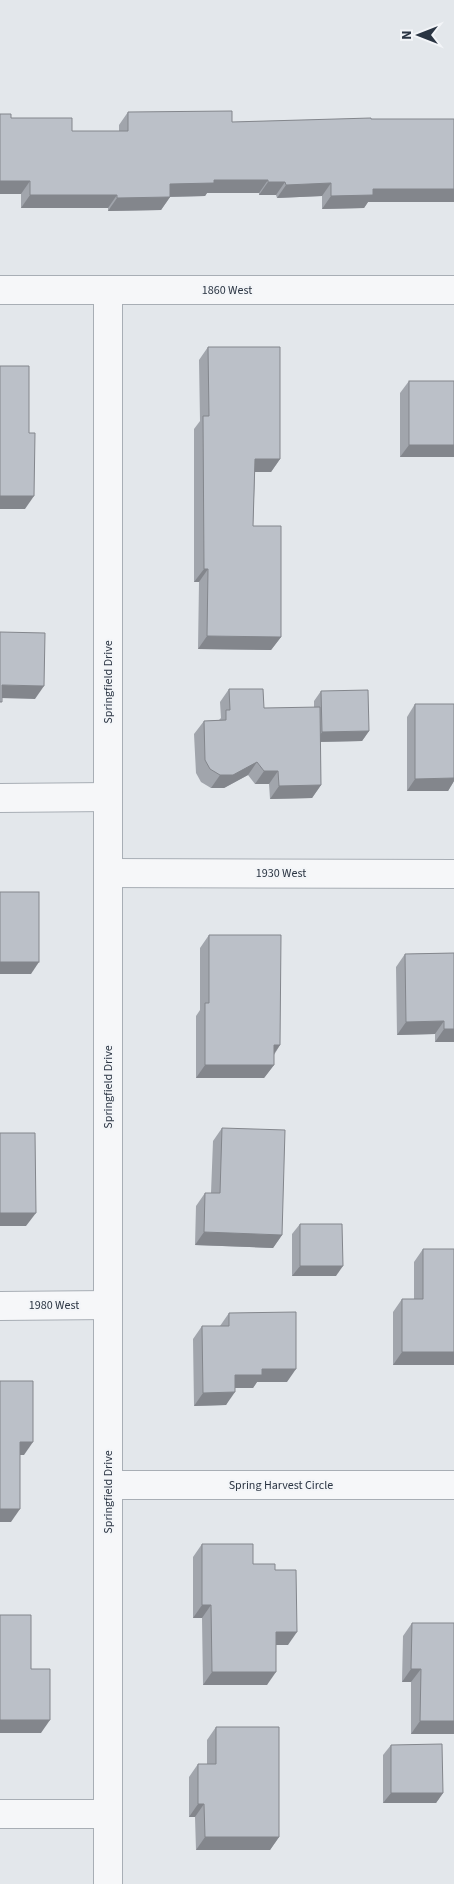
<svg xmlns="http://www.w3.org/2000/svg" width="454" height="1884" font-family="'Source Sans 3',sans-serif">
<style>
.lines{fill:none;stroke-linecap:round;stroke-linejoin:round}
.minor-casing{stroke:#a8aeb5;stroke-width:30}
.minor{stroke:#f6f7f9;stroke-width:28}
.wall{fill:#a1a5ac}
.shaded-wall{fill:#83868c}
.building{fill:#bbc0c8;stroke:#83868c}
.labels{text-anchor:middle;dominant-baseline:central;stroke-width:4;stroke-linejoin:round;paint-order:stroke}
.street-label{font-size:12px;fill:#2b3543;stroke:#f3f5f8}
</style>
<rect width="100%" height="100%" fill="#e3e7eb"/>
<g class="lines">
<!-- minor casing -->
<g class="minor-casing">
<g id="minor">
<polyline points="0,290 454,290"/>
<polyline points="108,290 108,1884"/>
<polyline points="0,798 108,797"/>
<polyline points="108,873 454,874"/>
<polyline points="0,1306 108,1305"/>
<polyline points="108,1485 454,1485"/>
<polyline points="0,1814 108,1814"/>
</g>
</g>
<!-- minor -->
<use href="#minor" class="minor"/>
</g>
<!-- wall -->
<g class="wall">
<polygon points="128,112 232,122 371,119 454,202 368,202 364,208 322,209 322,196 277,198 276,195 259,195 259,193 207,193 205,196 170,197 161,210 108,211 108,208 21,208 21,194 0,194 11,118 72,131 119,131 119,125"/>
<polygon points="208,347 280,459 271,472 255,472 253,526 281,637 271,650 198,649 199,582 194,582 194,429 200,421 199,360"/>
<polygon points="409,381 454,457 400,457 400,393"/>
<polygon points="229,689 264,708 314,708 314,701 321,691 369,731 362,741 320,742 321,785 312,798 270,799 269,784 255,784 248,775 224,788 211,788 201,782 196,773 194,734 204,721 219,720 221,718 220,702"/>
<polygon points="415,704 454,704 454,781 448,791 407,791 407,717"/>
<polygon points="209,935 280,1045 274,1055 274,1065 264,1078 196,1078 196,1016 200,1010 200,948"/>
<polygon points="454,953 454,1042 435,1042 435,1034 397,1035 396,967 405,954"/>
<polygon points="222,1128 282,1235 273,1248 195,1245 196,1206 205,1193 211,1193 213,1141"/>
<polygon points="300,1224 336,1276 292,1276 292,1234"/>
<polygon points="423,1249 454,1365 393,1365 393,1312 402,1299 414,1299 414,1262"/>
<polygon points="229,1313 287,1382 257,1382 253,1388 235,1388 226,1405 194,1406 193,1339 202,1326 220,1326"/>
<polygon points="202,1544 253,1564 275,1570 288,1645 276,1645 267,1685 203,1685 202,1618 193,1618 193,1557"/>
<polygon points="412,1623 454,1734 411,1734 411,1682 402,1682 403,1636"/>
<polygon points="216,1727 279,1837 270,1850 196,1850 195,1817 189,1817 189,1777 198,1764 207,1764 207,1740"/>
<polygon points="391,1745 443,1793 436,1803 383,1803 383,1755"/>
</g>
<!-- shaded-wall -->
<g class="shaded-wall">
<polygon points="214,180 268,180 259,193 207,193 205,196 161,197 170,184"/>
<polygon points="0,181 30,181 21,194 0,194"/>
<polygon points="268,182 285,182 276,195 259,195"/>
<polygon points="331,183 322,196 277,198 286,185"/>
<polygon points="373,189 454,189 454,202 368,202 364,208 322,209 331,196"/>
<polygon points="30,195 117,195 108,208 21,208"/>
<polygon points="170,197 161,210 108,211 117,198"/>
<polygon points="409,445 454,445 454,457 400,457"/>
<polygon points="255,459 280,459 271,472 246,472"/>
<polygon points="0,496 34,496 25,509 0,509"/>
<polygon points="204,569 208,569 199,582 194,582"/>
<polygon points="207,636 281,637 271,650 198,649"/>
<polygon points="2,685 44,686 35,699 0,698"/>
<polygon points="369,731 362,741 315,742 322,732"/>
<polygon points="257,762 248,775 224,788 211,788 220,775"/>
<polygon points="264,771 278,771 269,784 255,784"/>
<polygon points="454,778 454,781 448,791 407,791 415,779"/>
<polygon points="321,785 312,798 270,799 279,786"/>
<polygon points="0,962 39,962 31,974 0,974"/>
<polygon points="444,1021 435,1034 397,1035 406,1022"/>
<polygon points="444,1029 454,1029 454,1042 435,1042"/>
<polygon points="274,1045 280,1045 271,1058"/>
<polygon points="205,1065 274,1065 264,1078 196,1078"/>
<polygon points="0,1213 36,1213 26,1226 0,1226"/>
<polygon points="204,1232 282,1235 273,1248 195,1245"/>
<polygon points="300,1266 343,1266 336,1276 292,1276"/>
<polygon points="402,1352 454,1352 454,1365 393,1365"/>
<polygon points="262,1369 296,1369 287,1382 257,1382 253,1388 226,1388 235,1375"/>
<polygon points="235,1392 226,1405 194,1406 203,1393"/>
<polygon points="20,1442 33,1442 24,1455 11,1455"/>
<polygon points="0,1509 20,1509 11,1522 0,1522"/>
<polygon points="202,1605 211,1605 202,1618 193,1618"/>
<polygon points="276,1632 297,1632 288,1645 267,1645"/>
<polygon points="411,1669 421,1669 411,1682 402,1682"/>
<polygon points="212,1672 276,1672 267,1685 203,1685"/>
<polygon points="0,1720 50,1720 41,1733 0,1733"/>
<polygon points="420,1721 454,1721 454,1734 411,1734"/>
<polygon points="391,1793 443,1793 436,1803 383,1803"/>
<polygon points="198,1804 204,1804 195,1817 189,1817"/>
<polygon points="205,1837 279,1837 270,1850 196,1850"/>
</g>
<!-- building -->
<g class="building">
<polygon points="232,111 232,122 371,118 371,119 454,119 454,189 373,189 373,195 331,196 331,183 286,185 285,182 268,182 268,180 214,180 214,183 170,184 170,197 117,198 117,195 30,195 30,181 0,181 0,114 11,114 11,118 72,118 72,131 128,131 128,112"/>
<polygon points="208,347 280,347 280,459 255,459 253,526 281,526 281,637 207,636 208,569 204,569 203,416 209,416"/>
<polygon points="0,366 29,366 29,433 35,433 34,496 0,496"/>
<rect x="409" y="381" width="45" height="64"/>
<polygon points="0,632 45,633 44,686 2,685 2,702 0,702"/>
<polygon points="229,689 263,689 264,708 320,707 321,785 279,786 278,771 264,771 257,762 233,775 220,775 210,769 205,760 204,721 226,720 226,710 230,710"/>
<polygon points="368,690 369,731 322,732 321,691"/>
<polygon points="415,704 454,704 454,778 415,779"/>
<rect x="0" y="892" width="39" height="70"/>
<polygon points="209,935 281,935 280,1045 274,1045 274,1065 205,1065 205,1003 209,1003"/>
<polygon points="454,953 454,1029 444,1029 444,1021 406,1022 405,954"/>
<polygon points="222,1128 285,1130 282,1235 204,1232 205,1193 220,1193"/>
<polygon points="0,1133 35,1133 36,1213 0,1213"/>
<polygon points="300,1224 342,1224 343,1266 300,1266"/>
<polygon points="423,1249 454,1249 454,1352 402,1352 402,1299 423,1299"/>
<polygon points="296,1312 296,1369 262,1369 262,1375 235,1375 235,1392 203,1393 202,1326 229,1326 229,1313"/>
<polygon points="0,1381 33,1381 33,1442 20,1442 20,1509 0,1509"/>
<polygon points="202,1544 253,1544 253,1564 275,1564 275,1570 296,1570 297,1632 276,1632 276,1672 212,1672 211,1605 202,1605"/>
<polygon points="0,1615 31,1615 31,1669 50,1669 50,1720 0,1720"/>
<polygon points="412,1623 454,1623 454,1721 420,1721 421,1669 411,1669"/>
<polygon points="216,1727 279,1727 279,1837 205,1837 204,1804 198,1804 198,1764 216,1764"/>
<polygon points="442,1744 443,1793 391,1793 391,1745"/>
</g>
<g class="labels">
<!-- street labels -->
<g class="street-label">
<text x="227" y="290">1860 West</text>
<text transform="translate(108 682) rotate(-90)">Springfield Drive</text>
<text x="281" y="873">1930 West</text>
<text transform="translate(108 1087) rotate(-90)">Springfield Drive</text>
<text x="54" y="1305">1980 West</text>
<text x="281" y="1485">Spring Harvest Circle</text>
<text transform="translate(108 1492) rotate(-90)">Springfield Drive</text>
</g>
</g>
<!-- north arrow -->
<g transform="translate(419 35) rotate(270)" stroke="#f3f5f8" stroke-width="4" paint-order="stroke">
<path d="M0-4L9 19L0 12L-9 19Z" fill="#2b3543"/>
<text y="-8" font-size="14" font-weight="bold" text-anchor="middle" fill="#2b3543">N</text>
</g>
</svg>
